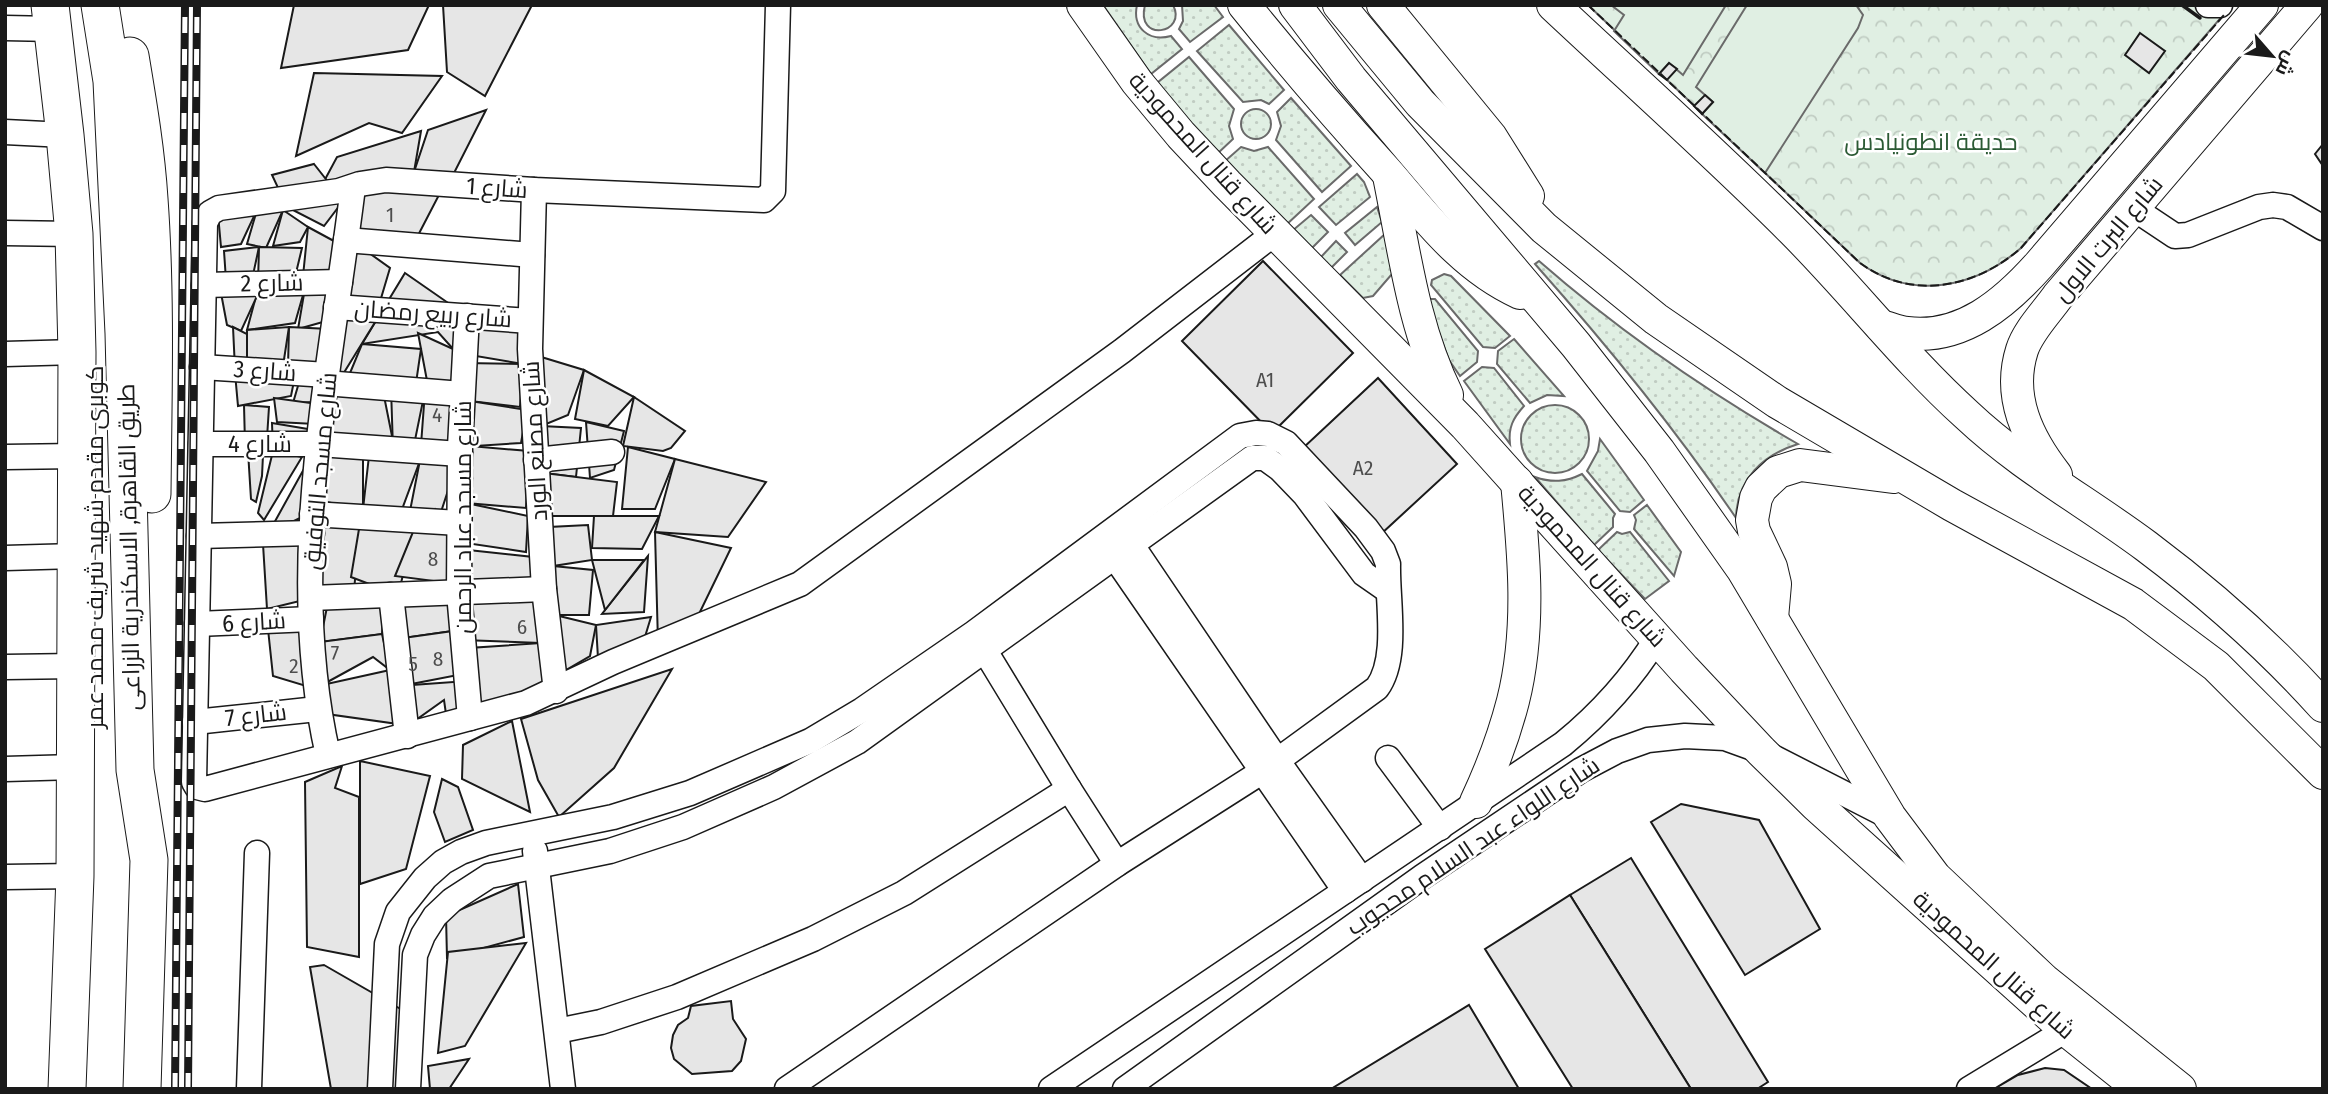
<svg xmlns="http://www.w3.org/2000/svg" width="2328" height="1094" font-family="'Fira Sans Condensed',Cairo,sans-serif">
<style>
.grass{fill:url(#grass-dots);stroke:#6a6a6a;stroke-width:2}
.forest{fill:url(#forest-crowns);stroke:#6a6a6a;stroke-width:2}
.garden{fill:#e0efe3;stroke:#6a6a6a;stroke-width:2}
.building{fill:#e6e6e6;stroke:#1a1a1a;stroke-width:2}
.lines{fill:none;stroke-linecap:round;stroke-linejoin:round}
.minor-casing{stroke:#1a1a1a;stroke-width:27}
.major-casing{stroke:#1a1a1a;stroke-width:34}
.highway-casing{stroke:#1a1a1a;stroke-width:39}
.minor{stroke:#fff;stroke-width:24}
.major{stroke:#fff;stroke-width:32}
.highway{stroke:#fff;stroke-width:37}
.rail-casing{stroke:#1a1a1a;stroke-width:8}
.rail{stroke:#fff;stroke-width:5;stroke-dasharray:16;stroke-linecap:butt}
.fence{stroke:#1a1a1a;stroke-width:2;stroke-dasharray:9 3.5;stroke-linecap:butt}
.wall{stroke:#1a1a1a;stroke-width:3.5}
.labels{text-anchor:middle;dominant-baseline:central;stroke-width:5;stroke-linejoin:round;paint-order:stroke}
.number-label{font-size:21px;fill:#4d4d4d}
.park-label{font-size:24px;fill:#2b5a34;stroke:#fff}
.street-label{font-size:24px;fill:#1a1a1a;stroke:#fff}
</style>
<defs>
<pattern id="grass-dots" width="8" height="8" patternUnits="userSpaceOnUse" patternTransform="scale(1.75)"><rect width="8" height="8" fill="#e0efe3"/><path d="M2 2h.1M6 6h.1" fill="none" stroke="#c0ccc2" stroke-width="1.8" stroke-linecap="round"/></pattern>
<pattern id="forest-crowns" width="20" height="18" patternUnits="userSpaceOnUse" patternTransform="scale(1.75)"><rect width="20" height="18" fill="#e0efe3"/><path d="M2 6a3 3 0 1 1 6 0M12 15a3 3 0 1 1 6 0" fill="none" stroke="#c0ccc2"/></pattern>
</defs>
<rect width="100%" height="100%" fill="#fff"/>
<!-- grass -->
<g class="grass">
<path d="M1103 5H1137C1132 28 1149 42 1171 36L1182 49 1151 74Z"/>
<path d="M1145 5H1173C1188 34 1135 43 1145 5Z"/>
<polygon points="1182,5 1214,5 1223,17 1190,42 1179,29 1183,21"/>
<polygon points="1229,25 1284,90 1269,104 1261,100 1243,102 1197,51"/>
<polygon points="1189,57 1234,109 1229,126 1233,139 1217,154 1157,83"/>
<polygon points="1291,98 1351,166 1322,192 1276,140 1281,126 1277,112"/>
<circle cx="1256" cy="124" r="15"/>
<polygon points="1241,147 1254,151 1268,147 1314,199 1286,225 1224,162"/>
<polygon points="1357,174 1364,182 1370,197 1336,225 1319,207"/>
<polygon points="1377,207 1382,222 1355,245 1345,233"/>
<polygon points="1311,215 1328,232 1310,250 1292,231"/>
<polygon points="1385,234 1393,270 1392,274 1373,296 1363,298 1340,275"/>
<polygon points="1336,241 1347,252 1331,268 1321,257"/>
<path d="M1539 261C1619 331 1706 391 1798 444 1763 455 1737 479 1736 518 1675 428 1607 345 1535 264Z"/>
<polygon points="1444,274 1451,276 1510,336 1495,348 1483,347 1431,285 1432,280"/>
<polygon points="1428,299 1435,299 1478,351 1477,362 1460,376 1449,360 1427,301"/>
<polygon points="1514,339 1564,396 1547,395 1530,403 1497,364 1498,351"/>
<path d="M1482 367 1494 368 1524 406C1513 418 1508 428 1510 444L1464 381Z"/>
<circle cx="1555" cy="439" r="34"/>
<polygon points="1600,439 1644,500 1630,512 1620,511 1587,471 1598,451"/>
<path d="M1582 474 1615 514 1613 518V527L1594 545 1535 477C1552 483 1566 482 1582 474Z"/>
<polygon points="1647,505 1681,552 1674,576 1634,529 1636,520 1634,515"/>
<polygon points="1617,532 1622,534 1630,532 1669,581 1645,599 1598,550"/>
</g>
<!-- forest -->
<path class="forest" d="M1588 5H2232L2021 248C1975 288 1912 301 1860 263Z"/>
<!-- garden -->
<g class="garden">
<polygon points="1611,5 1726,5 1683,75 1669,63 1659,74 1614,31 1624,15"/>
<polygon points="1747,5 1856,5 1863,15 1858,28 1765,173 1702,114 1713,102 1696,87"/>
</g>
<!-- building -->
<g class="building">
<polygon points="294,5 429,5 408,50 281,68"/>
<polygon points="443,5 532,5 485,96 447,72"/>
<polygon points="2140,33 2165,51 2149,73 2125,55"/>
<polygon points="1669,63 1677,69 1667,80 1659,74"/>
<polygon points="314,73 442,76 402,133 369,123 296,156"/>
<polygon points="1705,95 1713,102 1702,114 1694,106"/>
<polygon points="486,110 452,177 414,172 428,130"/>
<polygon points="421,131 414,172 322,185 337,157"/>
<polygon points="2323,144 2323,166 2315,154"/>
<polygon points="314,164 343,201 324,226 287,207 272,175"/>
<polygon points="361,191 440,193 413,245 352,230"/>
<polygon points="259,203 283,210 266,248 247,244"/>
<polygon points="283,210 308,227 300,242 273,246"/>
<polygon points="256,212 241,244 221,247 218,214"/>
<polygon points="308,227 345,247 330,273 303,276"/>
<polygon points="351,240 390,268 379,305 338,297"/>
<polygon points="259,247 253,275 226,280 224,251"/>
<polygon points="259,247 302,248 295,277 258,283"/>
<polygon points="1263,261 1353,353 1272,433 1182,341"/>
<polygon points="405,273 467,316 454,350 438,332 362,344"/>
<polygon points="333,287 330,320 298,329 305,288"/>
<polygon points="305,288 295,323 247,330 258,289"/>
<polygon points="221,293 257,296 241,331 227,325"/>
<polygon points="345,311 377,319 340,379 327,375"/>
<polygon points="475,317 523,333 523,364 464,354"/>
<polygon points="233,327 247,334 247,370 235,369"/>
<polygon points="289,327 329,329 321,366 288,366"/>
<polygon points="289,327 283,366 247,370 247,330"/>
<polygon points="418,333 464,354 446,393 428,386"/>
<polygon points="362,344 421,349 416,383 350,373"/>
<polygon points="538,356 584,370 568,415 534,429"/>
<polygon points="464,363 523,364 520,407 470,401"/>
<polygon points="584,370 634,397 608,426 575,419"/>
<polygon points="235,373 294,381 291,396 238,406"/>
<polygon points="1378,378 1457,464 1381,534 1303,448"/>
<polygon points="300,379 320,381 314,402 293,403"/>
<polygon points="391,388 425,391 414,445 393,449"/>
<polygon points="425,391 455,404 448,442 421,445"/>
<polygon points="335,396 384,396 393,441 330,439"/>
<polygon points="634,397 685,431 671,448 663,451 623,446"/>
<polygon points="274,398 318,404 315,424 277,422"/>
<polygon points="470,401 527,410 521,443 460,447"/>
<polygon points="244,405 269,407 267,438 245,444"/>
<polygon points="586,422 624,431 614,470 590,478"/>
<polygon points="272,423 314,430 273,451"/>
<polygon points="541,426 581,428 576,477 544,473"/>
<polygon points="470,446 529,451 526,508 466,503"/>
<polygon points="370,447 421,458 401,512 363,509"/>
<polygon points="628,447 675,459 655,509 622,509"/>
<polygon points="248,451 263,455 262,476 256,502 251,499"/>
<polygon points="273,451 302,457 264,520 258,513"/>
<polygon points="327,453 363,458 363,509 321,501"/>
<polygon points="459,457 440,515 435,509 409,516 420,460"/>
<polygon points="310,458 304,516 268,534"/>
<polygon points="675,459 766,482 728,537 655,532"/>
<polygon points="544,473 617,482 613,516 546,516"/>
<polygon points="466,503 528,516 526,552 459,542"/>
<polygon points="319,515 360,524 354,591 311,598"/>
<polygon points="594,516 659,516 642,549 592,548"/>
<polygon points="361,517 415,527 398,595 351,577"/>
<polygon points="588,525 592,560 553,566 549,527"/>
<polygon points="415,527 459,529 449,583 395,576"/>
<polygon points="655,532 731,548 698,616 658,643"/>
<polygon points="263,544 303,545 304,600 267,609"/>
<polygon points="459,549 533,557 531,584 468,592"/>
<polygon points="648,556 644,612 602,614 605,610"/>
<polygon points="592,560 644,560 605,610"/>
<polygon points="553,566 593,570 589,615 555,615"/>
<polygon points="459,593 546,600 541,643 463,640"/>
<polygon points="384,603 382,634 320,642 327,607"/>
<polygon points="404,603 454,604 453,631 396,639"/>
<polygon points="555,615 596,625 590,656 554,677"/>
<polygon points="651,617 644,640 598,658 596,625"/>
<polygon points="304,628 306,686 273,676 268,629"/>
<polygon points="453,631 458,675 401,686 396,639"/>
<polygon points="382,634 390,670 373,657 322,685 320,642"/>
<polygon points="541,643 550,687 475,710 469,648"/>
<polygon points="672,669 614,768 559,817 538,780 521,719"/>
<polygon points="390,670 398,724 327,714 322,685"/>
<polygon points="467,681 457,715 446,714 444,700 406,727 412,685"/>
<polygon points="512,721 530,812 462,779 463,745"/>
<polygon points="360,761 430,776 406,869 360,884"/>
<polygon points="342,766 335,788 359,797 359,957 307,947 305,782"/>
<polygon points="442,779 458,787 473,830 445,842 434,812"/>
<polygon points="1681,804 1759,820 1820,929 1745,975 1651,822"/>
<polygon points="1631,858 1768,1082 1757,1089 1691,1089 1570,895"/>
<polygon points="518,884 524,937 447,958 446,916"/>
<polygon points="1570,895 1691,1089 1573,1089 1485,949"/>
<polygon points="526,943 465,1046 438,1053 448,952"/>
<polygon points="324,965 404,1011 398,1089 331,1089 310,967"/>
<polygon points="731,1001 733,1019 746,1039 741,1061 732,1071 692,1074 674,1059 671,1048 673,1035 678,1025 688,1018 691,1006"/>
<polygon points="1469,1005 1519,1089 1331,1089"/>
<polygon points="469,1059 449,1089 430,1089 428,1066"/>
<polygon points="2045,1068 2064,1070 2092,1089 1994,1089 2018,1075"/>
</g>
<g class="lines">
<!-- minor casing -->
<g class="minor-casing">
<g id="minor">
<polyline points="778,5 773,191 764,200 534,190 386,180 360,184 339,191 219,208 210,213 205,223 194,782 197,787 205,789 526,703 613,662 800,584 1122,351 1275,233"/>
<polyline points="2208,5 2220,5"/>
<polyline points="5,28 54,29"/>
<polyline points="5,132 65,135"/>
<polyline points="534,190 530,349 544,589 556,691"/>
<polyline points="2133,208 2175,236 2188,235 2259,207 2273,205 2287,207 2323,228"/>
<polyline points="5,233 74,234"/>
<polyline points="346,240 532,255"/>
<polyline points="204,285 340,282"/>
<polyline points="336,307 530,321"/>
<polyline points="467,316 460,447 459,593 470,718"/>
<polyline points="5,354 77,352"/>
<polyline points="202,367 327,375"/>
<polyline points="325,383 462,394"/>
<polyline points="201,444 319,444 460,454"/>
<polyline points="5,457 77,456"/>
<polyline points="536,460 612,452"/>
<polyline points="312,514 459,523"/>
<polyline points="1123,532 1277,760 1362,880"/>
<polyline points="199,536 312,533"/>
<polyline points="1105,543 1345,891"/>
<polyline points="5,558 76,556"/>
<polyline points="391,595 407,736"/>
<polyline points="311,598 544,589"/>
<polyline points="197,624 311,619"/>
<polyline points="976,636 1069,789 1117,864"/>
<polyline points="5,667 76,666"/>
<polyline points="195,722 317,709"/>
<path d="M328 755C285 567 330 374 353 187"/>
<polyline points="1388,758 1440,828"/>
<polyline points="5,769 75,767"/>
<polyline points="535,851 563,1089"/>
<polyline points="5,877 75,876"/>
<polyline points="557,1031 601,1022 677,997 813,939 904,893 1069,789"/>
<polyline points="249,1089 257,853"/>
<path d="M380 1089 387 944 398 912 425 878 443 862 461 852 486 843 613 817 690 793 810 741 862 710 974 633 1240 436 1256 433 1268 434 1286 443 1366 528 1383 551 1388 564C1387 601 1399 658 1377 688L1263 771 1117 864 787 1089"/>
<polyline points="408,1089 415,955 423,935 435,916 452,900 489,876 610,851 683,827 774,787 857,742 1252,458 1265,458 1280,469 1305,495 1364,574 1387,590"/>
<path d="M1051 1089 1563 744C1601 713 1631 680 1657 638"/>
<polyline points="1125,1089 1422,877 1581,770 1617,751 1648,740 1685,736 1725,738 1761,751 1890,817"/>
<polyline points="1969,1089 2066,1030"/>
</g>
</g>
<!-- major casing -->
<g class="major-casing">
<g id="major">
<polyline points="1083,5 1137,82 1181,135 1227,184 1465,425 1684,669 1761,751 1816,805 2066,1030 2140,1089"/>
<path d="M1244 5C1290 62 1338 118 1387 172 1427 218 1463 267 1520 293"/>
<polyline points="1295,5 1351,79 1576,345 1659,451 1743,570 1890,817 1935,877 2044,980 2180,1089"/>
<polyline points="1339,5 1420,103 1544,228 1656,319 1777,402 1952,505 2133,604 2216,666 2323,773"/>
<polyline points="1383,5 1491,137 1528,196"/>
<path d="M1553 5C1633 80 1715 153 1792 230 1852 290 1904 358 1967 415 2021 466 2087 502 2146 546 2210 594 2270 647 2323 706"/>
<path d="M1389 176C1404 249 1413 327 1447 395"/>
<path d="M1881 326C1889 328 1898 332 1907 333 1962 340 2005 303 2039 265L2262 5"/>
<path d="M2056 475C2028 439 2007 397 2022 350 2028 331 2046 313 2058 296L2307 5"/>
<polyline points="1772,618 1775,584 1771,567 1754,531 1752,520 1756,498 1761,488 1778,472 1800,465 1893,477"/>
<path d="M1476 802C1491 770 1504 736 1513 701 1531 629 1524 555 1517 482"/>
</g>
</g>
<!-- highway casing -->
<g class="highway-casing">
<g id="highway">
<polyline points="50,5 65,135 74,234 77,352 75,876 67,1089"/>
<polyline points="100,5 112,81 124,333 135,770 149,860 142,1089"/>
<path d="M130 56C138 104 146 151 149 199 156 297 153 395 152 494"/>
</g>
</g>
<!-- minor -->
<use href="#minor" class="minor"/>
<!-- major -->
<use href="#major" class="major"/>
<!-- highway -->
<use href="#highway" class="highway"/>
<!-- rail casing -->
<g class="rail-casing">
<g id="rail">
<polyline points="175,1089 185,5"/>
<polyline points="188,1089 197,5"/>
</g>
</g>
<!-- rail -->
<use href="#rail" class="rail"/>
<!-- fence -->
<path class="fence" d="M1588 5 1860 263C1912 301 1975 288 2021 248L2224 15"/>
<!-- wall -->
<polyline class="wall" points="2182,5 2200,18"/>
</g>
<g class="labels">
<!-- number labels -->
<g class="number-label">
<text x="390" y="215">1</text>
<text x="1265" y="380">A1</text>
<text x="437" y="415">4</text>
<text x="1363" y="468">A2</text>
<text x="433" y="559">8</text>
<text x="522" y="627">6</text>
<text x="335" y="653">7</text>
<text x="438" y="659">8</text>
<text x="413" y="664">5</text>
<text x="294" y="666">2</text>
</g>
<!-- park labels -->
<g class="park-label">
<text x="1931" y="142">حديقة انطونيادس</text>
</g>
<!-- street labels -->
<g class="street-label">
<text transform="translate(1203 153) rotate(48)">شارع قنال المحمودية</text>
<text transform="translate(497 188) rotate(4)">شارع 1</text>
<text transform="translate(2108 239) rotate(-50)">شارع البرت الاول</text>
<text transform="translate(272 283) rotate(-1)">شارع 2</text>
<text transform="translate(433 314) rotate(4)">شارع ربيع رمضان</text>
<text transform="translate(265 371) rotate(4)">شارع 3</text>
<text transform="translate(535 441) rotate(-93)">شارع مصنع الورد</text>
<text x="260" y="444">شارع 4</text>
<text transform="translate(320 471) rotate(-85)">شارع مسجد التوفيق</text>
<text transform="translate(463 517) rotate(-90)">شارع مسجد عباد الرحمن</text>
<text transform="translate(95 547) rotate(-90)">كوبرى مقدم شهيد شريف محمد عمر</text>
<text transform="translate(129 547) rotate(-91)">طريق القاهرة, الاسكندرية الزراعى</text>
<text transform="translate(1592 566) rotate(48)">شارع قنال المحمودية</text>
<text transform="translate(254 622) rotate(-3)">شارع 6</text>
<text transform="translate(256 715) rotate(-6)">شارع 7</text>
<text transform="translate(1473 846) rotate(-34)">شارع اللواء عبد السلام محجوب</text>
<text transform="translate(1994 965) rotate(42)">شارع قنال المحمودية</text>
</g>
</g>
<!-- border -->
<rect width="2328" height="1094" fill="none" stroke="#1a1a1a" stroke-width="14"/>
<!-- north arrow -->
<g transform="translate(2272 56) rotate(118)" stroke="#ffffff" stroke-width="5" paint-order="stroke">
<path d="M0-5L12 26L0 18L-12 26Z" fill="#1a1a1a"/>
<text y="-10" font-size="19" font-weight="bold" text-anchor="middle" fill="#1a1a1a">ش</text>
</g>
</svg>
